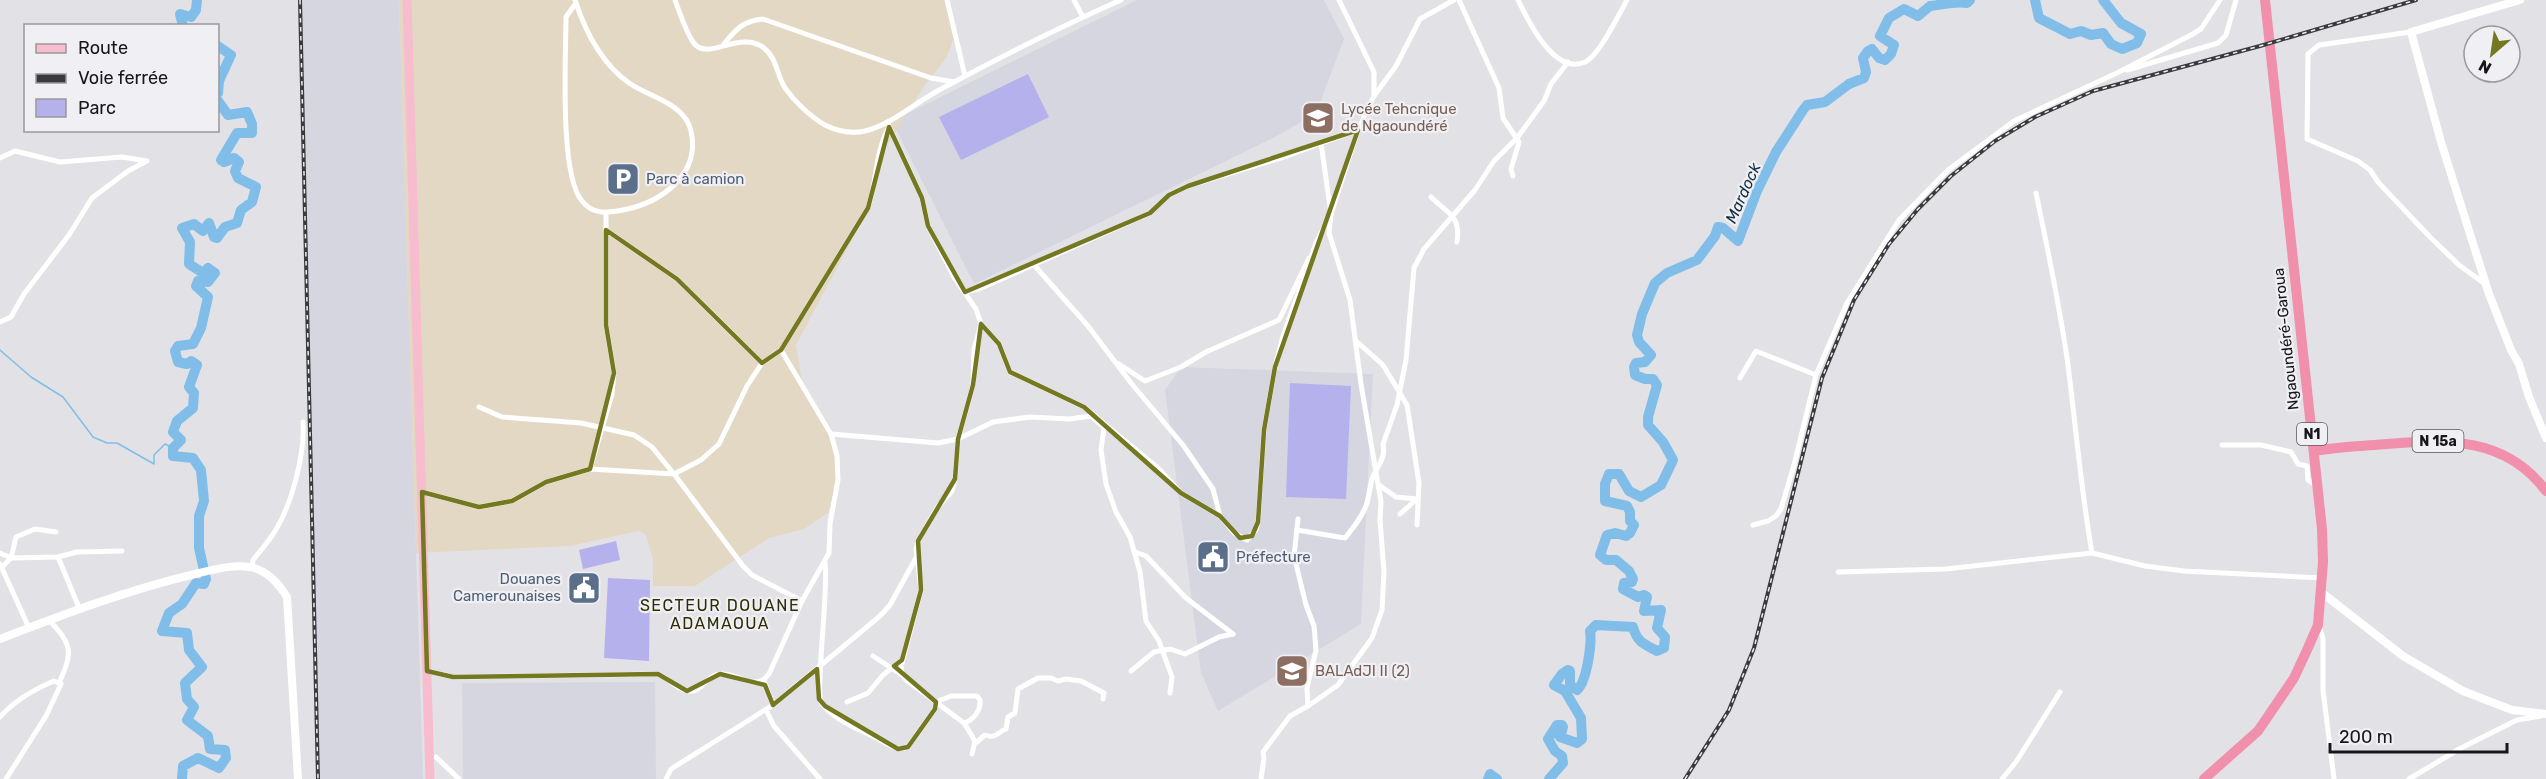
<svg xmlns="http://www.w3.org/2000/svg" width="2546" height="779" font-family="Rubik,sans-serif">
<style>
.built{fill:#d6d6e1}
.industrial{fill:#e3d8c3}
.green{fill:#b4b1ec}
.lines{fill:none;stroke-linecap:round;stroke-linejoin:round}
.stream{stroke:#80bee9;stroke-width:1.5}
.river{stroke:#80bee9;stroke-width:10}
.street{stroke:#fff;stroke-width:5}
.secondary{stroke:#fff;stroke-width:8}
.primary{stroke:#f7bcce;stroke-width:9}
.highway{stroke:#f190ad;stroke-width:10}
.rail-casing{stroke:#3a3a3d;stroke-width:4}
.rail{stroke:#f0f0f4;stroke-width:1.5;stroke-dasharray:4.5;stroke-linecap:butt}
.marked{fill:none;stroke:#747821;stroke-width:4.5;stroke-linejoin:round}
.labels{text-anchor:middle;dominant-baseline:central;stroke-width:4.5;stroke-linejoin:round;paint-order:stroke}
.shield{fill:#f0f0f4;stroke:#58585b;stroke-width:1.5}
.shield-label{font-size:14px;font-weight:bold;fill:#171719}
.education-label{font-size:15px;fill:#785e54;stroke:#f0f0f4;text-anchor:start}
.service-label{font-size:15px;fill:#4e5e75;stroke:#f0f0f4;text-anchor:start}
.street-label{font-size:15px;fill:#171719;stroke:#f0f0f4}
.water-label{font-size:16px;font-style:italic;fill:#122e40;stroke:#f0f0f4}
.neighbourhood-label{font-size:16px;letter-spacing:1.5px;fill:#2d2e04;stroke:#f0f0f4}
</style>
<rect width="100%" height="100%" fill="#e2e2e6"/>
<!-- built -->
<g class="built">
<polygon points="300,0 399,0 423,779 318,779"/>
<polygon points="1137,0 1324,0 1344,39 1316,114 1269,140 974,284 892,121"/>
<polygon points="1181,367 1373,374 1361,624 1218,711 1201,673 1165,390"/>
<polygon points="655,682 656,779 463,779 462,683"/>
</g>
<!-- industrial -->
<polygon class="industrial" points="399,0 945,0 956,33 946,58 923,88 886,147 861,223 796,345 802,382 833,431 840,479 828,513 804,529 769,538 695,586 653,586 653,559 646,535 639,531 570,546 416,553"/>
<!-- green -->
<g class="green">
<polygon points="1028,74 1049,117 961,160 939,117"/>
<polygon points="1290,383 1351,386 1346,499 1286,497"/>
<polygon points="616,541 620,560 583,569 579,550"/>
<polygon points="608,578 650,580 649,661 604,658"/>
</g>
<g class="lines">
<!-- stream -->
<polyline class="stream" points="0,350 31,377 63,397 93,437 107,443 117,443 154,464 154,455 165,444 173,448"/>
<!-- river -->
<g class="river">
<polyline points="2035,0 2039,18 2070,34 2081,31 2091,35 2103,33 2111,44 2122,49 2137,43 2141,34 2121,23 2103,0"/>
<polyline points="183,26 180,14 191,17 196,10 197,0"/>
<polyline points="218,46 231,55 219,81 218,93"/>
<polyline points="182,779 183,766 198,758 219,768 226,758 225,750 210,749 208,736 187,720 194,707 187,699 185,683 202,667 189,650 187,633 162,631 169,613 182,604 196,583 204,584 206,579 199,548 199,516 204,501 201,470 193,458 173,456 173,448 181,440 173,432 177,421 193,408 194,393 189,387 197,365 191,361 187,364 178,362 175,351 178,346 193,344 201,328 208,297 196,286 198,281 208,282 215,273 208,268 203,273 189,264 190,242 182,228 194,224 203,231 209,223 214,237 217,238 225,227 237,223 241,210 252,202 256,187 238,178 235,171 239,162 234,158 224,162 221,160 237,133 252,133 252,124 247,112 228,115 218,101"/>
<polyline points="1488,779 1490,774 1497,779"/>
<path d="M1549 779 1563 763 1562 756 1555 751 1548 739 1557 725H1562L1563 727 1560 737 1577 743 1582 739 1581 718 1565 691 1554 685 1562 674 1568 670 1570 671V685L1577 690C1587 682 1592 642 1590 631L1596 625 1633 627C1637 642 1644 644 1657 651L1664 648 1665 637 1657 628 1661 610 1644 611 1647 597 1644 595 1638 597 1623 589 1624 583 1632 582 1633 579 1629 571 1616 560H1606L1600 555 1607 535 1615 533 1626 536 1630 533 1634 525 1630 521V512L1627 506 1605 501V484L1609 474H1619L1629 491 1641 497 1661 485 1673 460 1663 442 1648 425V417L1657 385 1653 379H1645L1635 375 1634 367 1636 363 1645 362 1651 355 1639 342 1637 335 1642 314 1655 283 1667 273 1697 260 1715 236 1718 227 1723 228 1738 241 1757 191 1776 152 1803 110 1807 105 1825 102 1849 84 1864 78 1866 72 1863 58 1868 51 1872 49 1879 58 1885 60 1891 54 1894 45 1880 36 1889 18 1904 9 1918 16 1930 6C1942 5 1954 1 1967 3L1970 0"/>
</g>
<!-- street -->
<g class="street">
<path d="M575 0C585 31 601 63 629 83 649 97 685 103 691 131 701 175 660 203 623 210 607 213 593 215 582 201 559 174 566 55 566 17L576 3"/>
<path d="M675 0C680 13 685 30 693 42 707 63 739 29 764 48 777 58 777 76 785 88 795 102 811 117 825 125 837 131 852 134 865 131 893 124 916 102 941 89 1000 57 1060 27 1121 0"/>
<polyline points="947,0 965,76"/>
<polyline points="1074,0 1083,17"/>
<polyline points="1339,0 1374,72 1374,96"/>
<polyline points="1459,0 1499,88 1503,118 1519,142 1511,169 1513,176"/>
<path d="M1518 0C1528 20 1554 76 1585 62 1599 56 1619 14 1627 0"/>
<polyline points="2411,32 2319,45 2308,54 2307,139 2358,161 2370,170 2378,182 2429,236 2459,265 2485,284"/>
<path d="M724 44C736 29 743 21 763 19L931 78 954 82"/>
<polyline points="2127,70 2218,43 2226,35 2236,0"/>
<polyline points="887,122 922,198 928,226 954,277 976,309 981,324 974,350 973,385 958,439 955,479 952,491 937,508 918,541 916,549 921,590 901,667 902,675 906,680 964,723 975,741 972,754"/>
<polyline points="0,158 15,151 60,162 122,157 147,161 128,171 92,198 69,235 24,294 11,317 0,322"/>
<path d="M2036 193C2048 250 2060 307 2068 365 2076 428 2081 490 2092 553"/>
<path d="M1431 197C1448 214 1461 215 1457 242"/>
<polyline points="606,230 677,279 762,363"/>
<polyline points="1034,265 1088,326 1131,383 1183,445 1213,489 1220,516"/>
<polyline points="965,292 979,289 1150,213 1169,195 1188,186 1284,157 1358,130"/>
<polyline points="981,324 999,344 1010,372 1084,407 1158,468 1181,493 1220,516 1234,533 1247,540 1256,530 1258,522 1264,430 1275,367 1283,336 1316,243 1331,214 1321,143"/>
<polyline points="1356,341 1383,365 1407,405 1419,483 1417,525"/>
<polyline points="1119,364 1145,381 1181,367 1206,352 1279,320 1309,258"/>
<polyline points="1740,378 1756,351 1816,375"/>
<polyline points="479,407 502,417 581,423 634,435 652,447 674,474 743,566 752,575 802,601"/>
<polyline points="831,434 938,443 958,439 993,422 1030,417 1069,419 1091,416 1104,428 1101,450 1106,484 1116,512 1130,537 1140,572 1146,621 1159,641 1172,677 1170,693"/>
<polyline points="2222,445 2261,445 2291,452 2298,464 2307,466 2308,480 2317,486"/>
<polyline points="590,469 612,394 614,373 606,325 606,214"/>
<polyline points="1379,485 1396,497 1417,499 1400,514"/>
<path d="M422 492 479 507 512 501 546 482 590 469 674 474 701 460 719 444 747 386 762 363 781 350 868 208C877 182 875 152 889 127"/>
<polyline points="1298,519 1294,556 1306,605 1314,626 1316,650 1307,688 1308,706"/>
<polyline points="1753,525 1768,521 1776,516 1781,509 1794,465 1816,375 1847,303 1899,220 1948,170 2014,121 2119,72 2191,35 2201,29 2220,0"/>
<path d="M1297 530 1345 538C1353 528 1363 516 1367 503 1369 495 1370 487 1372 479 1377 466 1386 459 1383 444L1397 405 1406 360 1414 268 1424 249 1475 190 1494 161 1517 138 1544 101 1551 84 1568 62"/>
<polyline points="1135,552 1146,556 1186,598 1233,634"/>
<polyline points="0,553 11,558 58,557 77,552 122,551"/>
<polyline points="58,557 80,610"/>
<path d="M825 563C829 589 815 692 821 702 831 718 854 727 870 735 882 740 896 753 908 747L935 709 936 702 951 696H977L980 700C981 710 974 720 964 723"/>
<polyline points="0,564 29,628"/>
<polyline points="2,567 11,558 16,537 35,529 56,532"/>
<path d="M252 567 253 560C261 550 272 538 278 526 293 499 305 453 303 422"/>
<polyline points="1838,572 1946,569 2092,553 2145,566 2184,571 2322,578"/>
<path d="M50 621C72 645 73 651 60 681"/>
<polyline points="2319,627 2323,638 2323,690 2334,779"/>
<polyline points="873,656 902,675"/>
<path d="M427 671 453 677 658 674C669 678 676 689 687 691 702 694 707 674 720 674 739 672 754 693 769 674L802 601 829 553 830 523 838 480 837 456 831 434 781 350"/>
<polyline points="1131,671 1154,652 1170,649 1185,654 1219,637 1233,634"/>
<polyline points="764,681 773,705"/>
<polyline points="847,702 868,693 883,675 902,660"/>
<polyline points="766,710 774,726 820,779"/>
<path d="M0 717C14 701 35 689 54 681L61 684 46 716 6 779"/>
<path d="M975 741 977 742 985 735C997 739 997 732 1006 729L1008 717 1015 713 1018 689 1038 678H1051L1058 681 1066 679 1081 681 1104 693 1103 699"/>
<polyline points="436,757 459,779"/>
<polyline points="666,779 671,769 773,705 880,616 890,605 917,556"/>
<polyline points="1261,779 1264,758 1263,752 1290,716 1308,706 1338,685 1372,638 1382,610 1384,572 1380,520 1381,502 1361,384 1350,300 1329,233 1331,214 1358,130 1374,96 1396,66 1420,19 1454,0"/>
<polyline points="2002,779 2016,762 2060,692"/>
<polyline points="2409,779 2461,748 2517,720 2541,716"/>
</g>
<!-- secondary -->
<g class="secondary">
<polyline points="2520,0 2411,32 2441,142 2489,294 2511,350 2519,364 2529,397 2546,438"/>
<polyline points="2321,592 2403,656 2463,691 2512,710 2546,714"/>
<path d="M0 639C64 614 128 590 195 574 212 570 236 563 254 568 269 572 279 584 287 597L298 779"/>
</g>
<!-- primary -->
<polyline class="primary" points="407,0 430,779"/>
<!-- highway -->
<g class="highway">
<path d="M2314 451C2338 447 2362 446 2387 444 2447 439 2506 437 2546 491"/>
<polyline points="2204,779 2258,731 2294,678 2307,650 2318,625 2323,562 2322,529 2265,0"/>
</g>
<!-- rail casing -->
<g class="rail-casing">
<g id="rail">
<polyline points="300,0 318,779"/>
<polyline points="1685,779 1729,710 1754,648 1822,378 1854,300 1889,244 1918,209 1951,176 1995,141 2035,117 2093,91 2260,46 2416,0"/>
</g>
</g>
<!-- rail -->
<use href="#rail" class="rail"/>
</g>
<!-- marked area -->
<path class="marked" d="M889 127 922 198 928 226 965 292 1150 213 1169 195 1188 186 1358 130 1275 367 1264 430 1258 522 1252 536 1240 538 1220 516 1181 493 1084 407 1010 372 999 344 981 324 973 385 958 439 955 479 918 541 921 590 902 660 894 666 936 702 935 709 908 747 898 749 825 706 819 699 817 669 773 705 765 685 720 674 687 691 658 674 453 677 427 671 422 492 479 507 512 501 546 482 590 469 614 373 606 325V230L677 279 762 363 781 350 868 208Z"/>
<!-- icons -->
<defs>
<g id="school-square" transform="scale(1.725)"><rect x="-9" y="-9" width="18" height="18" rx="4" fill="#8d6e63" stroke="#f0f0f4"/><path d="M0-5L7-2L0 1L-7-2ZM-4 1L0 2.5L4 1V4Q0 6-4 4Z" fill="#fff"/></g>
<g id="parking-square" transform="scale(1.725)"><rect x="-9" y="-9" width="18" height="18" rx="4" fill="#5c6f8a" stroke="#f0f0f4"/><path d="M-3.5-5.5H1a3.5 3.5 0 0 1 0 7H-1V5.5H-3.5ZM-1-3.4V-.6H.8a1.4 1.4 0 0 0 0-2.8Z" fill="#fff"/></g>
<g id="civic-square" transform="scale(1.725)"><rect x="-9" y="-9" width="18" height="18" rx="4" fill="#5c6f8a" stroke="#f0f0f4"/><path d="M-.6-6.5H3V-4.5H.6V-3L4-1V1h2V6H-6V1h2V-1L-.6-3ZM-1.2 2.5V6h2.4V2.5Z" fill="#fff"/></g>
</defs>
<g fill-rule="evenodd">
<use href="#school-square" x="1318" y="118"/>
<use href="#parking-square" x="623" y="179"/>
<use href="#civic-square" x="1213" y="557"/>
<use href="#civic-square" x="584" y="588"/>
<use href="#school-square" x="1292" y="671"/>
</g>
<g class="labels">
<!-- shield labels -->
<g class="shield">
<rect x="2297" y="423" width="30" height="22" rx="4.5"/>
<rect x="2412.5" y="430" width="51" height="22" rx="4.5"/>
</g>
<g class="shield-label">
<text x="2312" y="434">N1</text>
<text x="2438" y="441">N 15a</text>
</g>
<!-- education labels -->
<g class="education-label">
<text x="1341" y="109">Lycée Tehcnique<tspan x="1341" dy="17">de Ngaoundéré</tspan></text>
<text x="1315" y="671">BALAdJI II (2)</text>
</g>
<!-- service labels -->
<g class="service-label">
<text x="646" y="179">Parc à camion</text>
<text x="1236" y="557">Préfecture</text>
<text x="561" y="579" text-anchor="end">Douanes<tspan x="561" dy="17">Camerounaises</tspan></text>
</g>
<!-- street labels -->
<g class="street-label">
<text transform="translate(2286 339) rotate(-96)">Ngaoundéré-Garoua</text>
</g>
<!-- water labels -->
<g class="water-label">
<text transform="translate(1743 193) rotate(-66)">Mardock</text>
</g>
<!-- neighbourhood labels -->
<g class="neighbourhood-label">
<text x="720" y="605">SECTEUR DOUANE<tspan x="720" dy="18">ADAMAOUA</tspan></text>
</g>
</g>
<!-- legend -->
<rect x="24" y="24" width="195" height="108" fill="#f0f0f4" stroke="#99999c" stroke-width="1.5"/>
<rect x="36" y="44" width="30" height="9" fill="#f7bcce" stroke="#99999c" stroke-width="1.5"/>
<text x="78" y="54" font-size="18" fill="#171719">Route</text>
<rect x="36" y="74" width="30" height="9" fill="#3a3a3d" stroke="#99999c" stroke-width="1.5"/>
<text x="78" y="84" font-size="18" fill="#171719">Voie ferrée</text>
<rect x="36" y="99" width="30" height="18" fill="#b4b1ec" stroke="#99999c" stroke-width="1.5"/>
<text x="78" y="114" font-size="18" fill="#171719">Parc</text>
<!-- north arrow -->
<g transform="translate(2492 54) rotate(209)"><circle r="28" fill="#f0f0f4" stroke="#99999c" stroke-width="1.5"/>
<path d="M0-4.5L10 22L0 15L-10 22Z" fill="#747821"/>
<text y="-9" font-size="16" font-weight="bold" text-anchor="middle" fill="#171719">N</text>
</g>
<!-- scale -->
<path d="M2330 743v9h177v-9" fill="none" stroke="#171719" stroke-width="3"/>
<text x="2339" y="743" font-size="18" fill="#171719" stroke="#f0f0f4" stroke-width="4.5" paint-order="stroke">200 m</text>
</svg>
